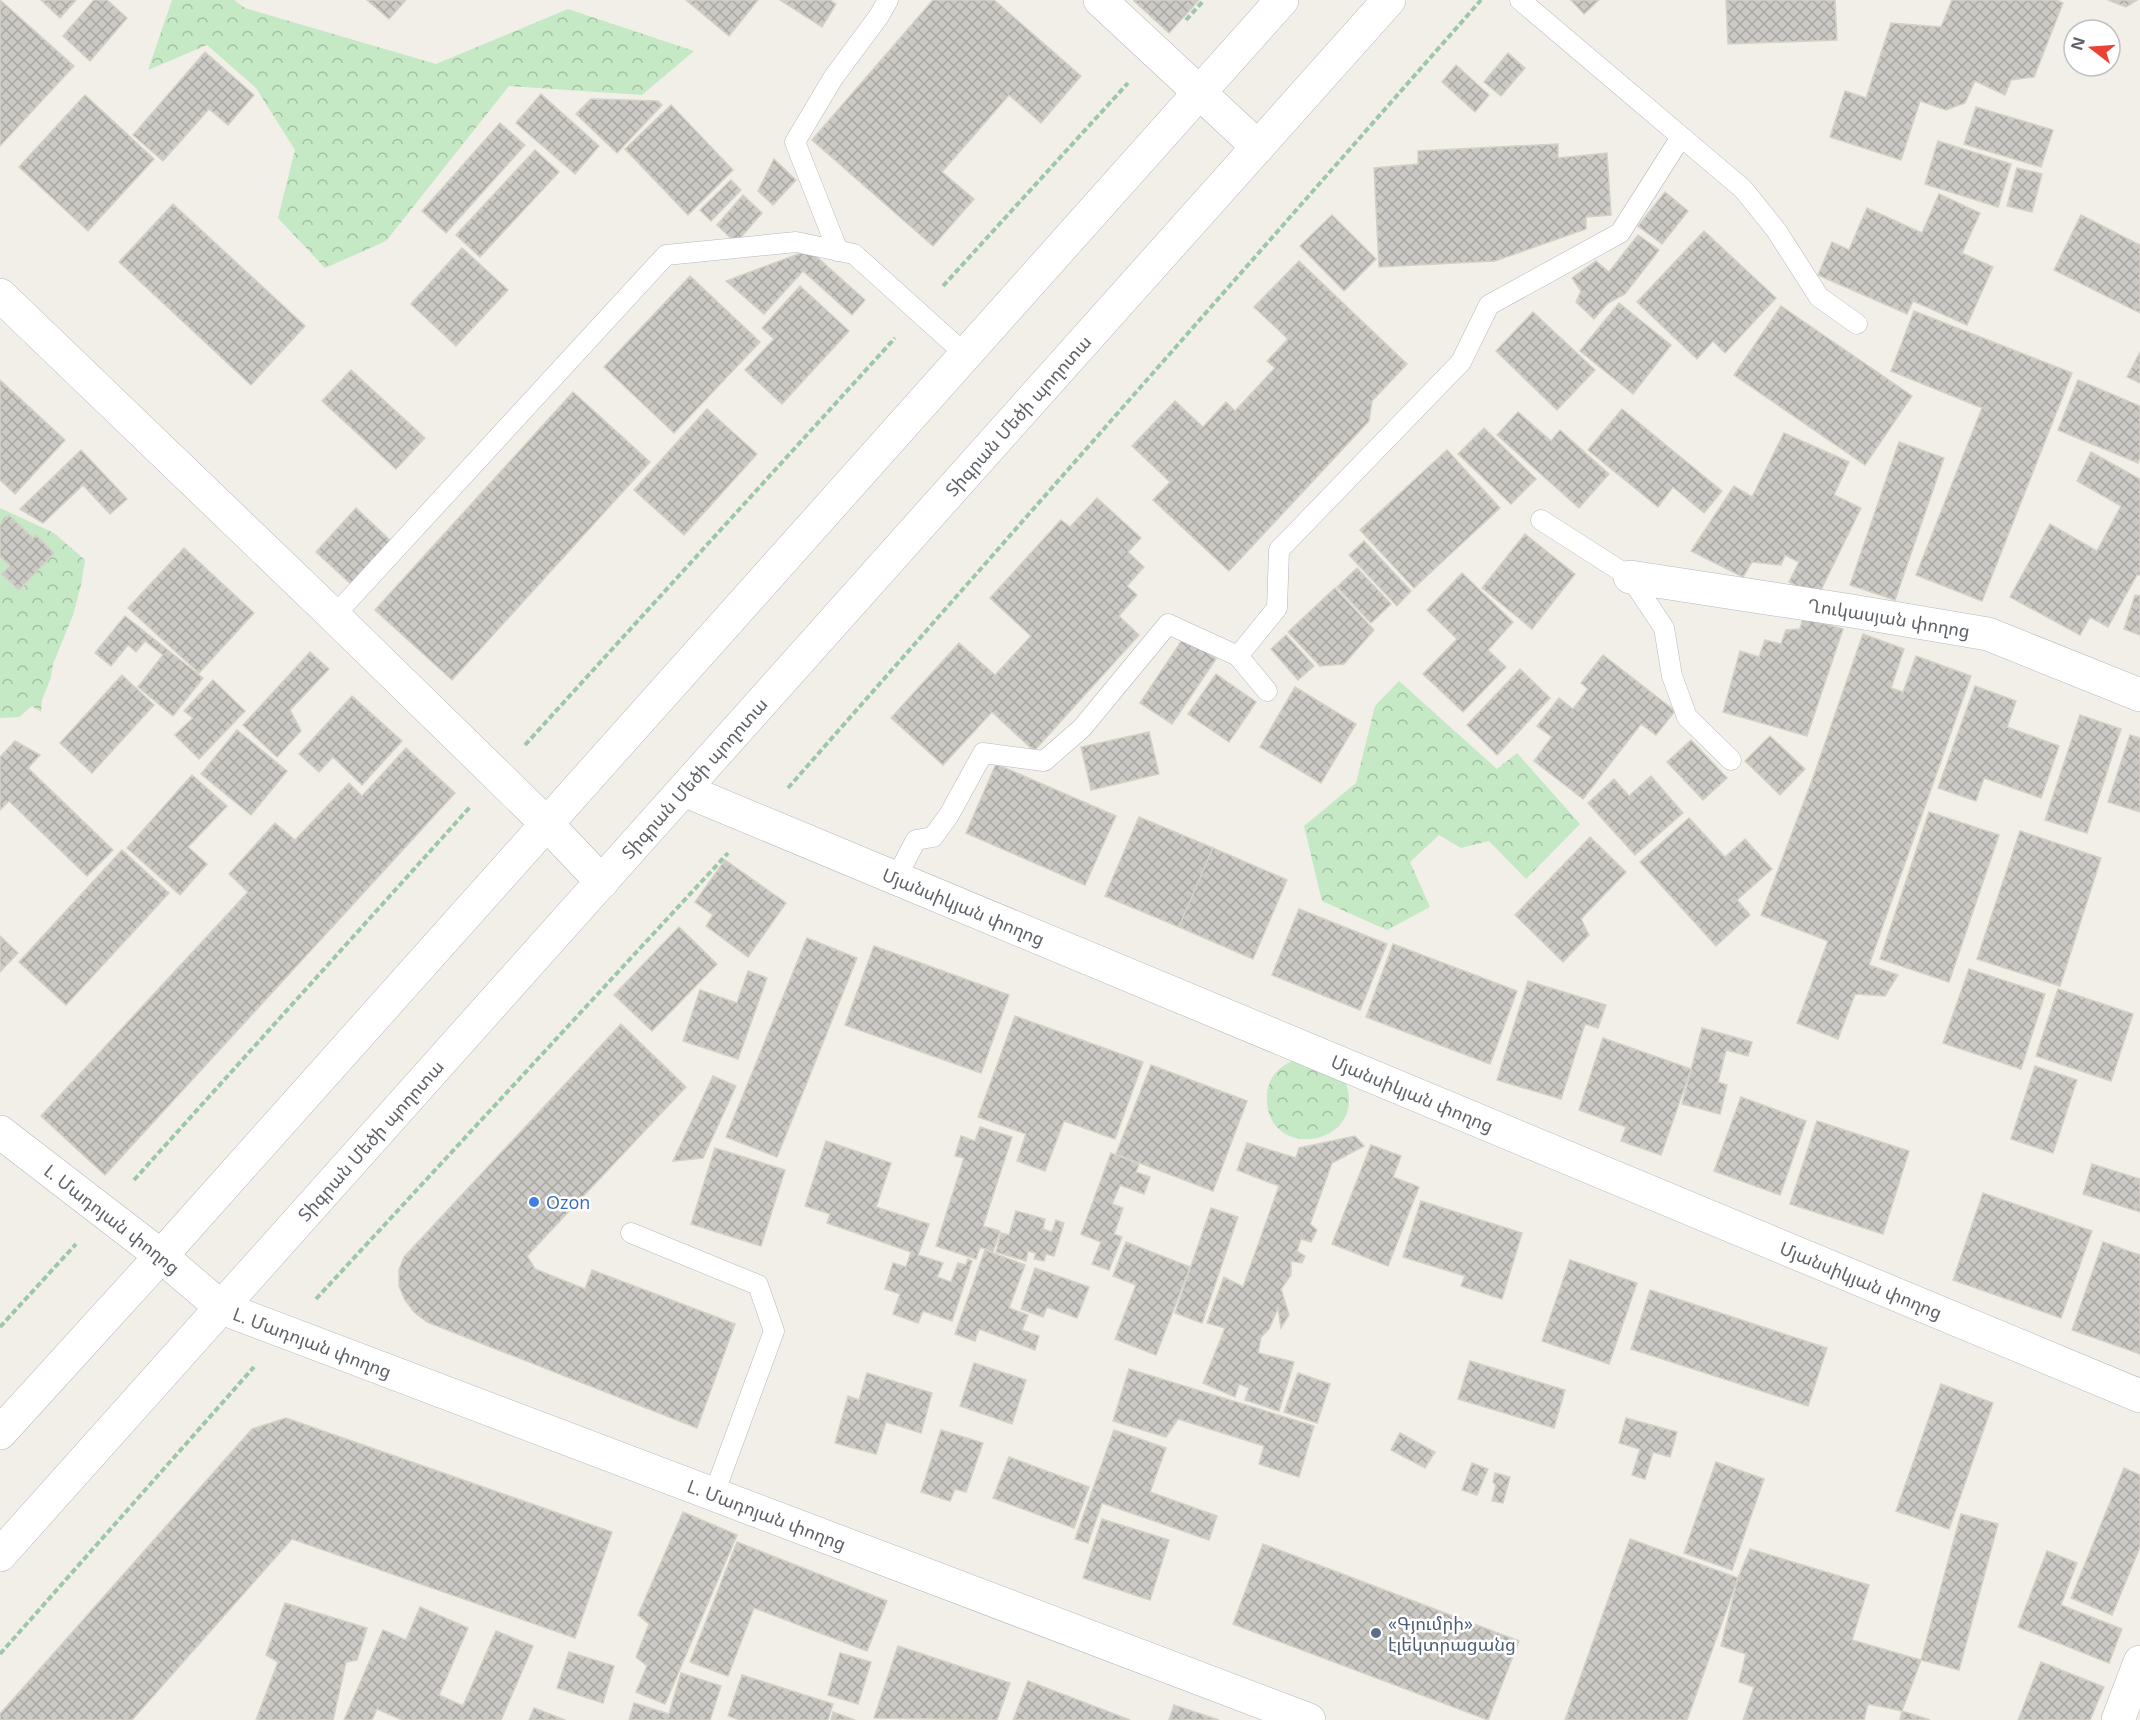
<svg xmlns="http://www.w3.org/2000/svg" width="2140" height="1720" font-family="'Open Sans','Noto Sans Armenian',sans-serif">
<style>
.forest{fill:url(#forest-crowns)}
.building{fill:url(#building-cross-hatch);stroke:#d6d1c6;stroke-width:1.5}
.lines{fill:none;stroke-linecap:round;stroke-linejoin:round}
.service-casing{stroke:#b5b8bc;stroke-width:21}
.minor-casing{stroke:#b5b8bc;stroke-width:34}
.secondary-casing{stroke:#b6babf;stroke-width:34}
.path{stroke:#9cc7a9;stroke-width:4;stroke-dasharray:6 3;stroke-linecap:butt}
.service{stroke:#fff;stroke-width:20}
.minor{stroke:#fff;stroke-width:33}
.secondary{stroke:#fff;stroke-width:33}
.shop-dot{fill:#3f7fe0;stroke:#fff;stroke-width:2}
.service-dot{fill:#5c6f8a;stroke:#fff;stroke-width:2}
.labels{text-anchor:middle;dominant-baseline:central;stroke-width:5;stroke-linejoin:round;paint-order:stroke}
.street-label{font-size:18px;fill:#5f6368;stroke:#fff}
.shop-label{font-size:18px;fill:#366cbe;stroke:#fff;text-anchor:start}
.service-label{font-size:18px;fill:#4e5e75;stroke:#fff;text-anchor:start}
</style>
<defs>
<pattern id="forest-crowns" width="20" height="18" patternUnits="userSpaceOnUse" patternTransform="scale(1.5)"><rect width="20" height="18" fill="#c5e8c5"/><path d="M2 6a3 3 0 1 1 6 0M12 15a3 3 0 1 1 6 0" fill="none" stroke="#a3c0a4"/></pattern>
<pattern id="building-cross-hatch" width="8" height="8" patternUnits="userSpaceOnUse" patternTransform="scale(1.5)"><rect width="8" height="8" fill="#cccac5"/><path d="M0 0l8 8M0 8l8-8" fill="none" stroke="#a9a8a4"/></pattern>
</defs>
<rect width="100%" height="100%" fill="#f1efe8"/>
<!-- forest -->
<g class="forest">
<polygon points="172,0 234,0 245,8 436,64 568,9 694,51 642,95 509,86 386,241 325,268 278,218 295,150 256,88 207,45 148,70"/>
<polygon points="0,508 54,533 85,560 81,585 73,615 53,664 51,677 42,700 41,712 32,706 19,717 0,718"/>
<polygon points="1399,681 1497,769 1517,753 1580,824 1526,879 1489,841 1461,848 1439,835 1410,862 1430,907 1387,930 1322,901 1304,826 1356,783 1375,706"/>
<path d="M1294 1060 1342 1074C1378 1146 1263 1166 1267 1095 1268 1077 1279 1067 1294 1060Z"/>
</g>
<!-- building -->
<g class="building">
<polygon points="0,0 74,66 0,146"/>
<polygon points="41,0 76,0 60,18"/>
<polygon points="94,0 107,0 127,18 90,61 63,36"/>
<polygon points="367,0 406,0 389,19"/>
<polygon points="686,0 758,0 729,36"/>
<polygon points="780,0 830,0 836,4 822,27"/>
<polygon points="933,0 994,0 1081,76 1041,123 1009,95 942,172 974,199 933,246 812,140"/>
<polygon points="1135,0 1199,0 1169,33 1134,1"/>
<polygon points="1571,0 1599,0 1584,14"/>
<polygon points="1726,0 1835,0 1837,40 1728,44"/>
<polygon points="1952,0 2056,0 2063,3 2034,77 2011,80 2005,95 1975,81 1965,103 1946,110 1920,101 1901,160 1830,137 1845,91 1866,98 1891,23 1941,27"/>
<polygon points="2108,0 2137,0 2126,7"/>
<polygon points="205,52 254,95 228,125 209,109 163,161 133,135"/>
<polygon points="1508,53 1525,68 1501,96 1484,82"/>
<polygon points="1456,65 1489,95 1475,112 1442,82"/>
<polygon points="541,94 599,146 575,174 516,123"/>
<polygon points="85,95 154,159 88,231 19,167"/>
<polygon points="591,99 658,101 662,105 617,153 576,114"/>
<polygon points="671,105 733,170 688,215 625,149"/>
<polygon points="1976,107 2053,130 2041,167 1964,144"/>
<polygon points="500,123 525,145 446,233 422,211"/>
<polygon points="1938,141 2011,164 1998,207 1925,184"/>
<polygon points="1558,144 1558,158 1607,153 1611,215 1586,217 1586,229 1495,261 1379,267 1374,168 1418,164 1418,151"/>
<polygon points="535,150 559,172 480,257 456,235"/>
<polygon points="774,159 796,180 773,205 758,191"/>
<polygon points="2017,168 2042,174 2032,212 2007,206"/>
<polygon points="731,180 741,190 711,221 700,210"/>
<polygon points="1665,192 1688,211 1662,244 1638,226"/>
<polygon points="1939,194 1980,213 1962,253 1993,267 1967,325 1913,301 1907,314 1818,275 1832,242 1849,250 1867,208 1922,233"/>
<polygon points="743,195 762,213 736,243 717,225"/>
<polygon points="173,204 305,326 251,385 119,262"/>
<polygon points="1332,215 1376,259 1344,291 1300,246"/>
<polygon points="2081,215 2140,245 2140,313 2054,270"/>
<polygon points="1704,231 1776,298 1725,353 1713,341 1697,359 1637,302"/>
<polygon points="1638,235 1659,250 1625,294 1608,303 1594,319 1576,302 1581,291 1572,278 1596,261 1609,272"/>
<polygon points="462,248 508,290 456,346 411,304"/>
<polygon points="809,250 865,300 852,315 803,271 764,314 726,281"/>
<polygon points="1299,261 1407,364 1372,401 1369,421 1229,571 1153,500 1170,482 1132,446 1175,401 1203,427 1226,402 1235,411 1275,368 1267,361 1288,339 1254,307"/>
<polygon points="690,276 760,342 674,433 604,367"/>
<polygon points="800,286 849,331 782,404 745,370 774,339 762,328"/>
<polygon points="1619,303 1671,345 1633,394 1580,351"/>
<polygon points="1781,306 1912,396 1865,465 1734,375"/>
<polygon points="1914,311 2072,373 1982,601 1916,575 1982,408 1891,371"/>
<polygon points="1533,312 1595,370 1557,410 1496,351"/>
<polygon points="2140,352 2140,383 2127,377"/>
<polygon points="351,370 425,438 396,469 322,401"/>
<polygon points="0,380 65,440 15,494 0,480"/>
<polygon points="2078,380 2140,406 2140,458 2138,463 2058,430"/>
<polygon points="573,392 650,462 452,680 375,610"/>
<polygon points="707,409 757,454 684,535 634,490"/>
<polygon points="1622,409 1722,491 1704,513 1673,487 1658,507 1588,450"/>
<polygon points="1518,412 1551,441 1560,430 1609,474 1579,508 1497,435"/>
<polygon points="1484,428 1536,479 1511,504 1458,454"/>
<polygon points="1784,433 1849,462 1834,495 1861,508 1818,596 1789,582 1799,562 1785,555 1781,565 1752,562 1743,577 1691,551 1734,486 1752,497"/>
<polygon points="1899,442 1944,458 1895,600 1850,585"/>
<polygon points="81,450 127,499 110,514 83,485 43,523 20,509"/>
<polygon points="1447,450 1500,508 1414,588 1360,530"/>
<polygon points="2091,452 2140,479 2140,575 2137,575 2108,627 2090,617 2080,635 2010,597 2050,524 2097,551 2121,506 2077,481"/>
<polygon points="1097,498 1141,538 1128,552 1144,567 1127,586 1137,595 1119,616 1139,635 1034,751 992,712 943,765 891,718 959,643 995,675 1031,636 990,598 1061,520 1070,527"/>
<polygon points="356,508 392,542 352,585 316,552"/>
<polygon points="9,515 33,538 36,535 54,553 19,590 2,574 10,566 0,556 0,525"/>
<polygon points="1525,534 1575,574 1532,629 1482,588"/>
<polygon points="1364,541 1411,591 1397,606 1349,555"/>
<polygon points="184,548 254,613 199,673 128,608"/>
<polygon points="1357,568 1391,604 1371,623 1337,587"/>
<polygon points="1462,573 1513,622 1488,650 1506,667 1463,712 1423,674 1457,639 1427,610"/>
<polygon points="1335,588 1374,630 1344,664 1320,666 1288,632"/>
<polygon points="2135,595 2140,596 2140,635 2124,629"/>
<polygon points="125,616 203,678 173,716 138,687 163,655 145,641 136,652 128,645 111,666 95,653"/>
<polygon points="1803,618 1843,629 1807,736 1723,712 1740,651 1759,657 1765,640 1781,644 1786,630 1800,629"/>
<polygon points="1863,634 1904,649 1891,688 1903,692 1916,656 1971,676 1869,965 1898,975 1885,996 1855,994 1838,1039 1797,1023 1828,941 1761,915 1814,775"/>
<polygon points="1286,635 1314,666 1298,680 1271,649"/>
<polygon points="1184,637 1216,659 1172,724 1140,703"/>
<polygon points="310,652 329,669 290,710 301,731 277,757 243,725"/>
<polygon points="1603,655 1675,711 1656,735 1641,724 1583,799 1534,761 1552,737 1537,726 1559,698 1573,709 1588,689 1581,683"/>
<polygon points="1520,669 1550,698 1497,755 1467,725"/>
<polygon points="1216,674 1256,702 1229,742 1188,714"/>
<polygon points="122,675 154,705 92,773 60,743"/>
<polygon points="213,680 245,711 199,759 175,735 193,718 184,711"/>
<polygon points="1975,686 2016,701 2007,727 2059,746 2041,798 1984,778 1976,801 1938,788"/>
<polygon points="1295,687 1356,724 1321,783 1260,747"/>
<polygon points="352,696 402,741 362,785 333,757 319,772 299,754"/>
<polygon points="2080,715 2121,729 2087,833 2045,820"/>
<polygon points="237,730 287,771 251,815 201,774"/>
<polygon points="1149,732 1159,774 1091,790 1081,747"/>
<polygon points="2130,735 2140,738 2140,812 2108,802"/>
<polygon points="1770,736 1805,769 1780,795 1745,761"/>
<polygon points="1691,740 1727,778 1703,800 1667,762"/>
<polygon points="15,741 40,755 28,768 113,850 87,876 9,801 0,810 0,757"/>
<polygon points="406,748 455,793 105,1175 41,1116 248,892 229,874 275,823 295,840 349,783 362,796"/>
<polygon points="996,764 1116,816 1085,885 966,833"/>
<polygon points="192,775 227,806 188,847 207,864 180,895 127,848"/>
<polygon points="1651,776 1683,813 1635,855 1588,803 1614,779 1629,796"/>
<polygon points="1929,812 1999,835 1949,982 1880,959"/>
<polygon points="1139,817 1213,848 1179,927 1105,896"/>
<polygon points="1689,818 1725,857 1745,839 1772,869 1737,900 1750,915 1716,946 1640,862"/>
<polygon points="2020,831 2101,858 2060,986 1977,959"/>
<polygon points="1590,837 1626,872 1581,919 1589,935 1563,962 1515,915"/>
<polygon points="1213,848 1287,880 1253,959 1179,927"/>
<polygon points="122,850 169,893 66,1005 19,962"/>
<polygon points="725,860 786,903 748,957 706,926 713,915 695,902"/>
<polygon points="1299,909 1387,944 1360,1010 1272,975"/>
<polygon points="679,927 717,964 652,1031 614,995"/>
<polygon points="0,936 18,953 0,972"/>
<polygon points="807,938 857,958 777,1157 726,1137"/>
<polygon points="1393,944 1517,991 1490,1064 1366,1017"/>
<polygon points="874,946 1009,995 981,1073 845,1025"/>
<polygon points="1969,969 2045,994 2021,1069 1943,1043"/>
<polygon points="748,971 767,978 738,1059 683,1041 700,990 737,1003"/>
<polygon points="1528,981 1606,1005 1598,1028 1585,1024 1561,1099 1497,1080"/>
<polygon points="2058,989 2133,1014 2111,1081 2036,1056"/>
<polygon points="1015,1016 1143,1062 1115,1139 1064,1121 1045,1171 1017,1161 1026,1134 978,1117"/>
<polygon points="621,1024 686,1087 527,1256 535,1269 585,1289 592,1270 735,1324 697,1428 427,1322 414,1312 405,1300 399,1286 399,1270 404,1257"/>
<polygon points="1702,1028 1752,1042 1748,1056 1726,1050 1718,1082 1727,1085 1720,1114 1682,1104"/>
<polygon points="1603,1038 1691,1069 1661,1155 1621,1141 1626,1127 1579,1110"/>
<polygon points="1151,1065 1247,1101 1213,1191 1116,1154"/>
<polygon points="2035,1066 2077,1080 2053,1153 2011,1139"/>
<polygon points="713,1076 736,1086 703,1158 673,1161"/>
<polygon points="1741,1097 1806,1121 1780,1195 1714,1171"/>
<polygon points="1817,1121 1909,1151 1883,1234 1790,1204"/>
<polygon points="980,1127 1012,1137 983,1226 1000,1231 993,1252 980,1247 976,1259 936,1246 964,1158 955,1156 961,1136 975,1141"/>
<polygon points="1355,1136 1364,1146 1332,1163 1310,1224 1317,1230 1311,1242 1301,1239 1297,1251 1305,1256 1302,1263 1291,1261 1291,1275 1281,1289 1289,1315 1281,1328 1278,1308 1269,1329 1261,1337 1258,1353 1294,1362 1279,1411 1245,1400 1249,1388 1239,1384 1235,1397 1203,1383 1225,1328 1207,1323 1224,1277 1243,1287 1279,1186 1237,1170 1247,1143 1296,1158 1299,1148"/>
<polygon points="826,1141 891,1163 876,1207 929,1224 918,1255 943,1263 937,1277 951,1282 958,1263 966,1265 968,1259 972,1261 952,1321 923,1311 918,1323 893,1314 900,1294 885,1289 893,1263 906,1267 911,1252 827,1223 830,1214 805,1206"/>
<polygon points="1371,1145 1401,1156 1393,1177 1419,1187 1388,1266 1332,1244"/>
<polygon points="715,1148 785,1170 761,1246 691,1224"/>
<polygon points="1111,1153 1139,1164 1136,1172 1150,1177 1144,1194 1120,1185 1112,1204 1123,1208 1114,1234 1122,1237 1109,1270 1092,1264 1101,1242 1081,1234"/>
<polygon points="2092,1164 2140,1179 2140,1212 2083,1194"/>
<polygon points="1983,1193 2092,1231 2061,1318 1953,1280"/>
<polygon points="1421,1201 1522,1233 1502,1299 1461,1286 1465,1276 1403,1257"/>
<polygon points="1211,1208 1238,1217 1202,1323 1175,1313"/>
<polygon points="1016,1211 1045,1219 1043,1229 1052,1232 1056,1220 1064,1223 1054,1256 1046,1254 1044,1261 1034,1259 1036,1253 1028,1251 1026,1261 996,1252 1001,1233 1009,1235"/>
<polygon points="1126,1242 1190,1267 1156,1355 1115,1339 1136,1285 1113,1276"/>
<polygon points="2103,1242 2140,1255 2140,1354 2072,1330"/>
<polygon points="985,1250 1025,1265 1009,1308 1028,1315 1022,1330 1039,1336 1035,1350 979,1329 975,1341 955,1334"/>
<polygon points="1570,1260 1637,1283 1609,1364 1542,1341"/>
<polygon points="1035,1268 1089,1287 1077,1318 1047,1307 1043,1317 1021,1309"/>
<polygon points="1650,1290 1827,1348 1808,1406 1631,1349"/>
<polygon points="1470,1361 1565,1390 1554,1428 1458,1399"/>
<polygon points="974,1363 1026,1380 1012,1424 960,1406"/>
<polygon points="1129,1369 1314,1426 1299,1477 1259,1464 1264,1446 1178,1419 1166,1437 1113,1421"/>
<polygon points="867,1373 932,1393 921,1433 886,1422 876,1454 835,1443 848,1396 859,1400"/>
<polygon points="1298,1373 1330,1384 1317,1423 1284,1412"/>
<polygon points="1941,1384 1993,1403 1949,1529 1896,1511"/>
<polygon points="286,1418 612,1532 575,1638 292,1539 132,1720 0,1720 0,1714 252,1429"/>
<polygon points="1626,1418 1677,1432 1670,1457 1653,1452 1645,1479 1632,1475 1640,1449 1619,1443"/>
<polygon points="941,1430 983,1443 966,1492 955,1489 950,1501 921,1492"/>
<polygon points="1114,1430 1166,1448 1150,1492 1217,1516 1209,1540 1102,1503 1088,1543 1075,1539"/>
<polygon points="1400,1433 1435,1452 1425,1468 1391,1450"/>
<polygon points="1009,1457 1089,1487 1074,1528 993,1498"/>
<polygon points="1716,1462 1764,1479 1732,1570 1684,1553"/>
<polygon points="1472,1463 1488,1469 1477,1495 1462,1490"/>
<polygon points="2124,1468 2140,1475 2140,1547 2112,1615 2071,1598"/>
<polygon points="1495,1473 1510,1477 1503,1503 1492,1501 1496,1485 1493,1482"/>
<polygon points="683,1512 737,1535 665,1704 636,1692 647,1666 636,1657 649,1624 638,1615"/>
<polygon points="1961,1514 1998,1524 1959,1670 1921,1660"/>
<polygon points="1102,1519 1169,1540 1150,1600 1083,1578"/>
<polygon points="1630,1539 1738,1578 1687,1720 1565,1720"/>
<polygon points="737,1542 887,1601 867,1651 754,1608 728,1676 690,1662"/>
<polygon points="1263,1544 1519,1641 1488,1720 1233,1624"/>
<polygon points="1750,1549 1869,1585 1852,1640 1921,1660 1902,1711 1868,1704 1864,1720 1743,1720 1754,1687 1739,1682 1746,1654 1721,1646 1738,1578"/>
<polygon points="2047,1551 2077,1563 2061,1605 2122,1629 2109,1663 2018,1627"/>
<polygon points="285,1603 367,1628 357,1660 346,1662 333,1720 256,1720 278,1662 266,1655"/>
<polygon points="420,1607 468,1628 439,1695 463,1706 496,1631 533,1646 501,1720 402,1720 377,1709 372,1720 344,1720 383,1630 406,1640"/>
<polygon points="898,1646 1010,1683 997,1720 874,1718"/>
<polygon points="569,1652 614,1666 603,1703 557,1688"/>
<polygon points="840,1653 871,1662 858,1704 828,1695"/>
<polygon points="2041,1662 2104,1687 2090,1720 2018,1720"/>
<polygon points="681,1673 721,1686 710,1720 629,1720 634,1703 669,1714"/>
<polygon points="742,1675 833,1704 828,1720 740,1720 728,1716"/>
<polygon points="1028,1681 1130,1720 1013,1720"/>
<polygon points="1174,1705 1219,1720 1169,1720"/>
<polygon points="534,1708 565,1720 529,1720"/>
<polygon points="1902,1711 1930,1720 1900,1720"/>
<polygon points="833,1712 855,1720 831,1720"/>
</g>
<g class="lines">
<!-- service casing -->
<g class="service-casing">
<g id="service">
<polyline points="1520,0 1743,189 1776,230 1819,297 1857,324"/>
<polyline points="838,251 795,142 833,78 879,16 888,0"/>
<polyline points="1541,520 1630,577 1664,628 1672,676 1687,717 1731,760"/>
<polyline points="334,616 666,255 796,242 854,254 965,354"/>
<polyline points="1238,656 1267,691"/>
<polyline points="896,878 916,840 933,837 949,815 983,753 1044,761 1082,728 1168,624 1238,656 1277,608 1279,550 1461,362 1489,305 1620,233 1681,137"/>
<polyline points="631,1233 758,1285 774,1331 714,1494"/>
</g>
</g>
<!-- minor casing -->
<g class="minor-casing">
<g id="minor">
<polyline points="1100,0 1258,147"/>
<polyline points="0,295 334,616 546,823 602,882"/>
<path id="s1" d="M1630 577 1852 611 1988 634 2140 695"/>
<path id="s2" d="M684 790 2140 1396"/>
<path id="s3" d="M0 1132 161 1256 222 1308 1309 1720"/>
<polyline points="2118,1720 2140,1662"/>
</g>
</g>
<!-- secondary casing -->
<g class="secondary-casing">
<g id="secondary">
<polyline points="0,1433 161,1256 1282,0"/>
<path id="s4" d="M0 1555 1389 0"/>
</g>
</g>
<!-- path -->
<g class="path">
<polyline points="1186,20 1204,0"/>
<polyline points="943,286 1128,83"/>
<polyline points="525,745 895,338"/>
<polyline points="788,788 1481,0"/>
<polyline points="134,1180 470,807"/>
<polyline points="316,1299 728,853"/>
<polyline points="0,1327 76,1244"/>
<polyline points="0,1654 254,1367"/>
</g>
<!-- service -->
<use href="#service" class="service"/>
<!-- minor -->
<use href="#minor" class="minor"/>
<!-- secondary -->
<use href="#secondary" class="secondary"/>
</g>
<!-- markers -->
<circle class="shop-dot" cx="534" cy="1202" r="6"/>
<circle class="service-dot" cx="1376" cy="1633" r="6"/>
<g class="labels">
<!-- street labels -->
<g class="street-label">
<text stroke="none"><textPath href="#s4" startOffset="1528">Տիգրան Մեծի պողոտա</textPath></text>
<text stroke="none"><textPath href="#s1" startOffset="262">Ղուկասյան փողոց</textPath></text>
<text stroke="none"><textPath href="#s4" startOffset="1042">Տիգրան Մեծի պողոտա</textPath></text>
<text stroke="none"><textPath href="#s2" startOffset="303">Մյանսիկյան փողոց</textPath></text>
<text stroke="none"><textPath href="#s2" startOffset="789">Մյանսիկյան փողոց</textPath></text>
<text stroke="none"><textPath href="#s4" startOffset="556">Տիգրան Մեծի պողոտա</textPath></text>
<text stroke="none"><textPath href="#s3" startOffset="142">Լ. Մադոյան փողոց</textPath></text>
<text stroke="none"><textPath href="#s2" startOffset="1275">Մյանսիկյան փողոց</textPath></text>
<text stroke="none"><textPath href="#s3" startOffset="380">L. Մադոյան փողոց</textPath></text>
<text stroke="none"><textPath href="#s3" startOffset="866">L. Մադոյան փողոց</textPath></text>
</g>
<!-- shop labels -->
<g class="shop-label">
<text x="546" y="1202">Ozon</text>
</g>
<!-- service labels -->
<g class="service-label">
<text x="1388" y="1623">«Գյումրի»<tspan x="1388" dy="21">էլեկտրացանց</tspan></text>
</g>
</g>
<!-- north arrow -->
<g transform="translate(2092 48) rotate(287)"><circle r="28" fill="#ffffff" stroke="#bfc1c3" stroke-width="1.5"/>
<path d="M0-4.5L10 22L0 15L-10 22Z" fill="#ea4335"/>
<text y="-9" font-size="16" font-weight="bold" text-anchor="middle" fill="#5f6368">N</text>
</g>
</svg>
